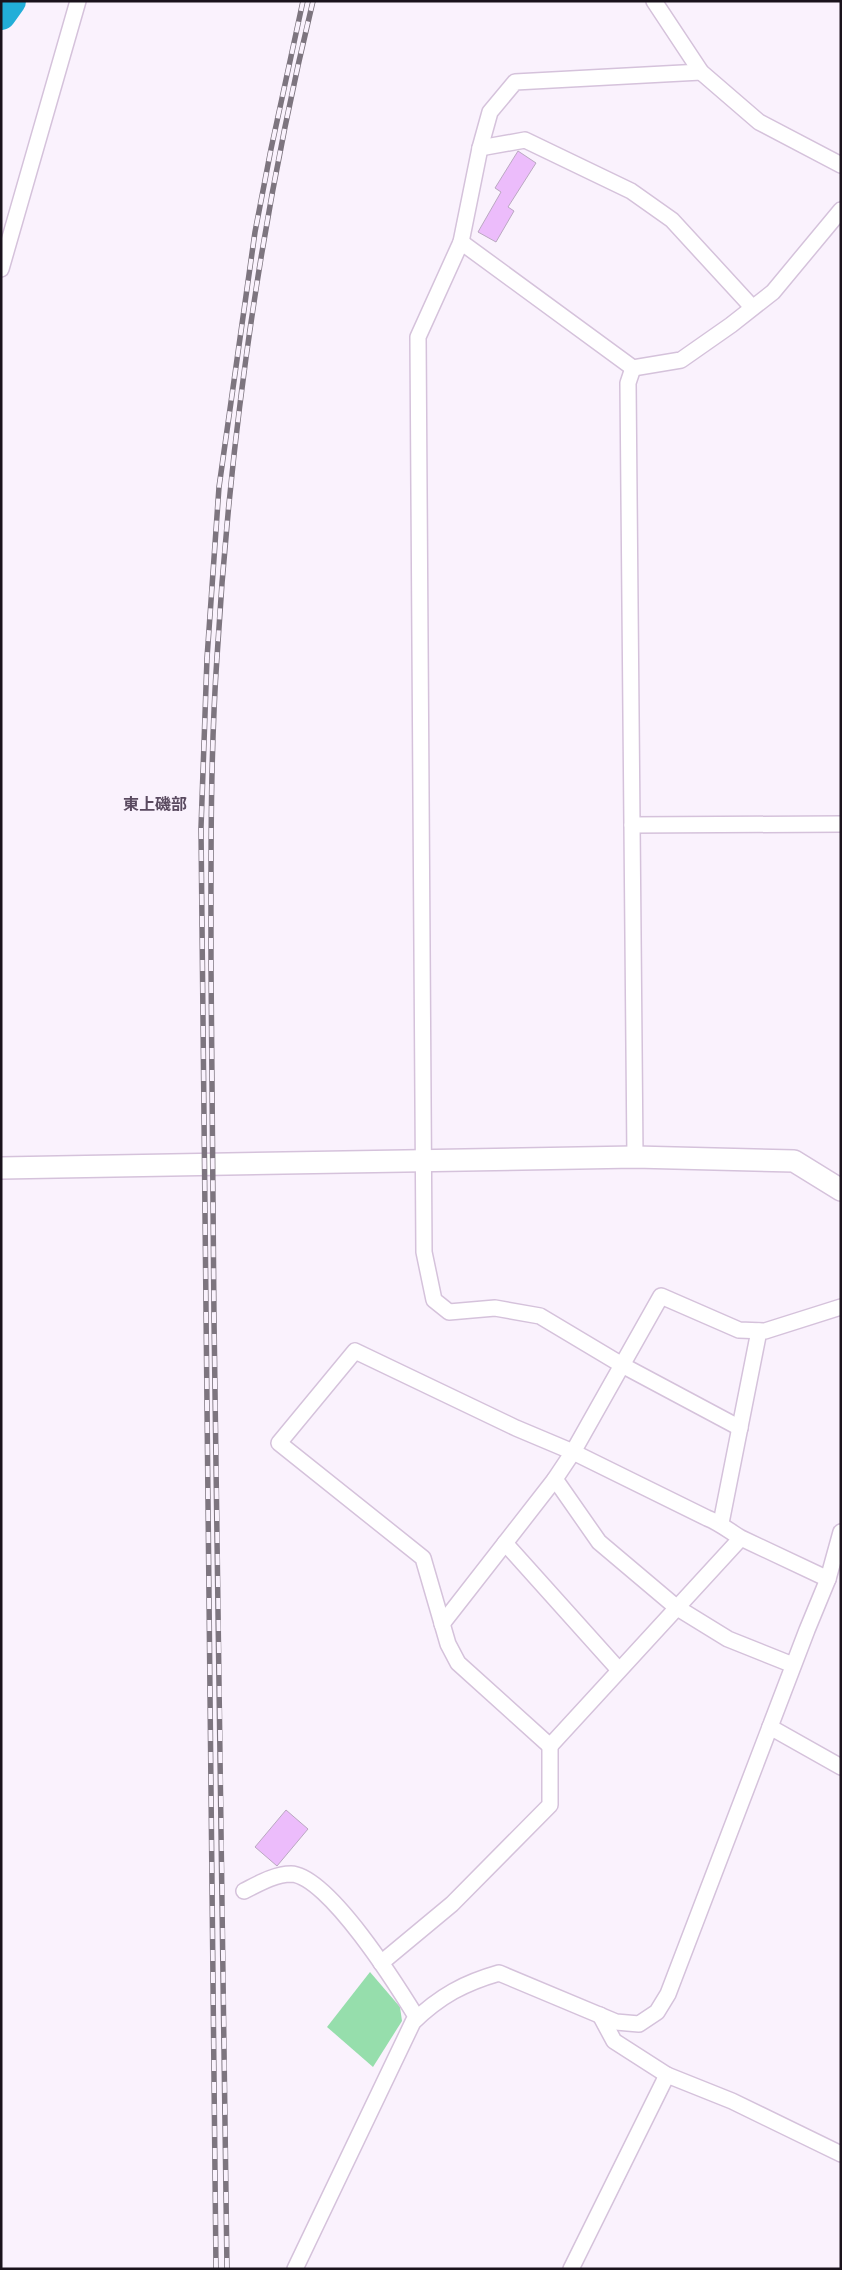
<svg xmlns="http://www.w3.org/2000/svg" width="842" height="2270" font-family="'PT Sans Narrow','Noto Sans JP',sans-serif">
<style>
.green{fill:#96deac}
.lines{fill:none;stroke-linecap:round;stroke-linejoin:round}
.river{stroke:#22aed8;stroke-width:30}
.building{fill:#ecbcfb;stroke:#baa8c1}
.street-casing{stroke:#d5c2db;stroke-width:18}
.secondary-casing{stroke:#d5c2db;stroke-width:24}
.street{stroke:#fff;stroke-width:15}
.secondary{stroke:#fff;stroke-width:21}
.rail-casing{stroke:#7d757f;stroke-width:5.5}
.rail{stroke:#faf2fd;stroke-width:4;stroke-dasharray:11;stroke-linecap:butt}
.labels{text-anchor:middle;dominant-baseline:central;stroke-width:4;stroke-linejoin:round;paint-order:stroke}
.quarter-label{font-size:16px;font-weight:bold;fill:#5a4a60;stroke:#faf2fd}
</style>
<rect width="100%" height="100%" fill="#faf2fd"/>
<!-- green -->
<polygon class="green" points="370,1972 400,2007 402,2021 373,2067 327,2027"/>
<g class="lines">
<!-- river -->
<polyline class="river" points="1,15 11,1"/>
</g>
<!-- building -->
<g class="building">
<polygon points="518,151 536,163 508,207 514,211 496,242 478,232 501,192 495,188"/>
<polygon points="286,1810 308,1829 277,1866 255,1847"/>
</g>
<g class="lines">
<!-- street casing -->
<g class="street-casing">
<g id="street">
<polyline points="654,1 701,72 759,122 841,165"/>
<polyline points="701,72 515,82 490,112 480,148 461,242 418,337 424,1252 434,1300 449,1312 495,1308 540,1316 622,1365 740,1428"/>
<polyline points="480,148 525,140 631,191 672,220 752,307"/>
<polyline points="461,242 633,368 681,360 731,325 773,292 841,210"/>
<polyline points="1,269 78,1"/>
<polyline points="633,368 628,383 635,1157"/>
<polyline points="632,825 841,824"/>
<polyline points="721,1523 759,1331"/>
<path d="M741 1538 550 1746 458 1663 448 1644 423 1558 279 1443 355 1351 516 1428 573 1452 707 1518C720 1523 729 1531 741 1538L828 1579"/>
<polyline points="505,1543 619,1670"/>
<polyline points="442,1624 555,1479"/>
<polyline points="793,1665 728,1639 676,1607 599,1542 555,1479 573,1452 661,1296 739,1330 765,1331 841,1307"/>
<polyline points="770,1727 841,1767"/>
<path d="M244 1891C258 1884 275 1874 291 1874 328 1875 398 1987 417 2018"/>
<polyline points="381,1963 452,1904 550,1805 550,1746"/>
<polyline points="600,2015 614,2041 667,2075 732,2101 841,2154"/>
<path d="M295 2269 413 2022C440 1996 464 1983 499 1973L616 2022 639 2024 657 2012 668 1994 807 1630 828 1579 841 1532"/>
<polyline points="571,2269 667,2075"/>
</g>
</g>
<!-- secondary casing -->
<g class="secondary-casing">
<polyline id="secondary" points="1,1168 635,1157 794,1161 841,1190"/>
</g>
<!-- street -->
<use href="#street" class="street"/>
<!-- secondary -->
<use href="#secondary" class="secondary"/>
<!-- rail casing -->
<g class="rail-casing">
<g id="rail">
<polyline points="216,2269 201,828 207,658 219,487 255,232 271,149 303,1"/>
<path d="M227 2269C223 1952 219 1636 214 1320 213 1202 212 1083 211 965 211 862 210 759 217 657 230 436 261 216 313 1"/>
</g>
</g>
<!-- rail -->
<use href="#rail" class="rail"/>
</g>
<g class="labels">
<!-- quarter labels -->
<g class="quarter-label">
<text x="155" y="804">東上磯部</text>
</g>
</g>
<!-- border -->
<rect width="842" height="2270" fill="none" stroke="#1a131c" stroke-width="5"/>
</svg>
